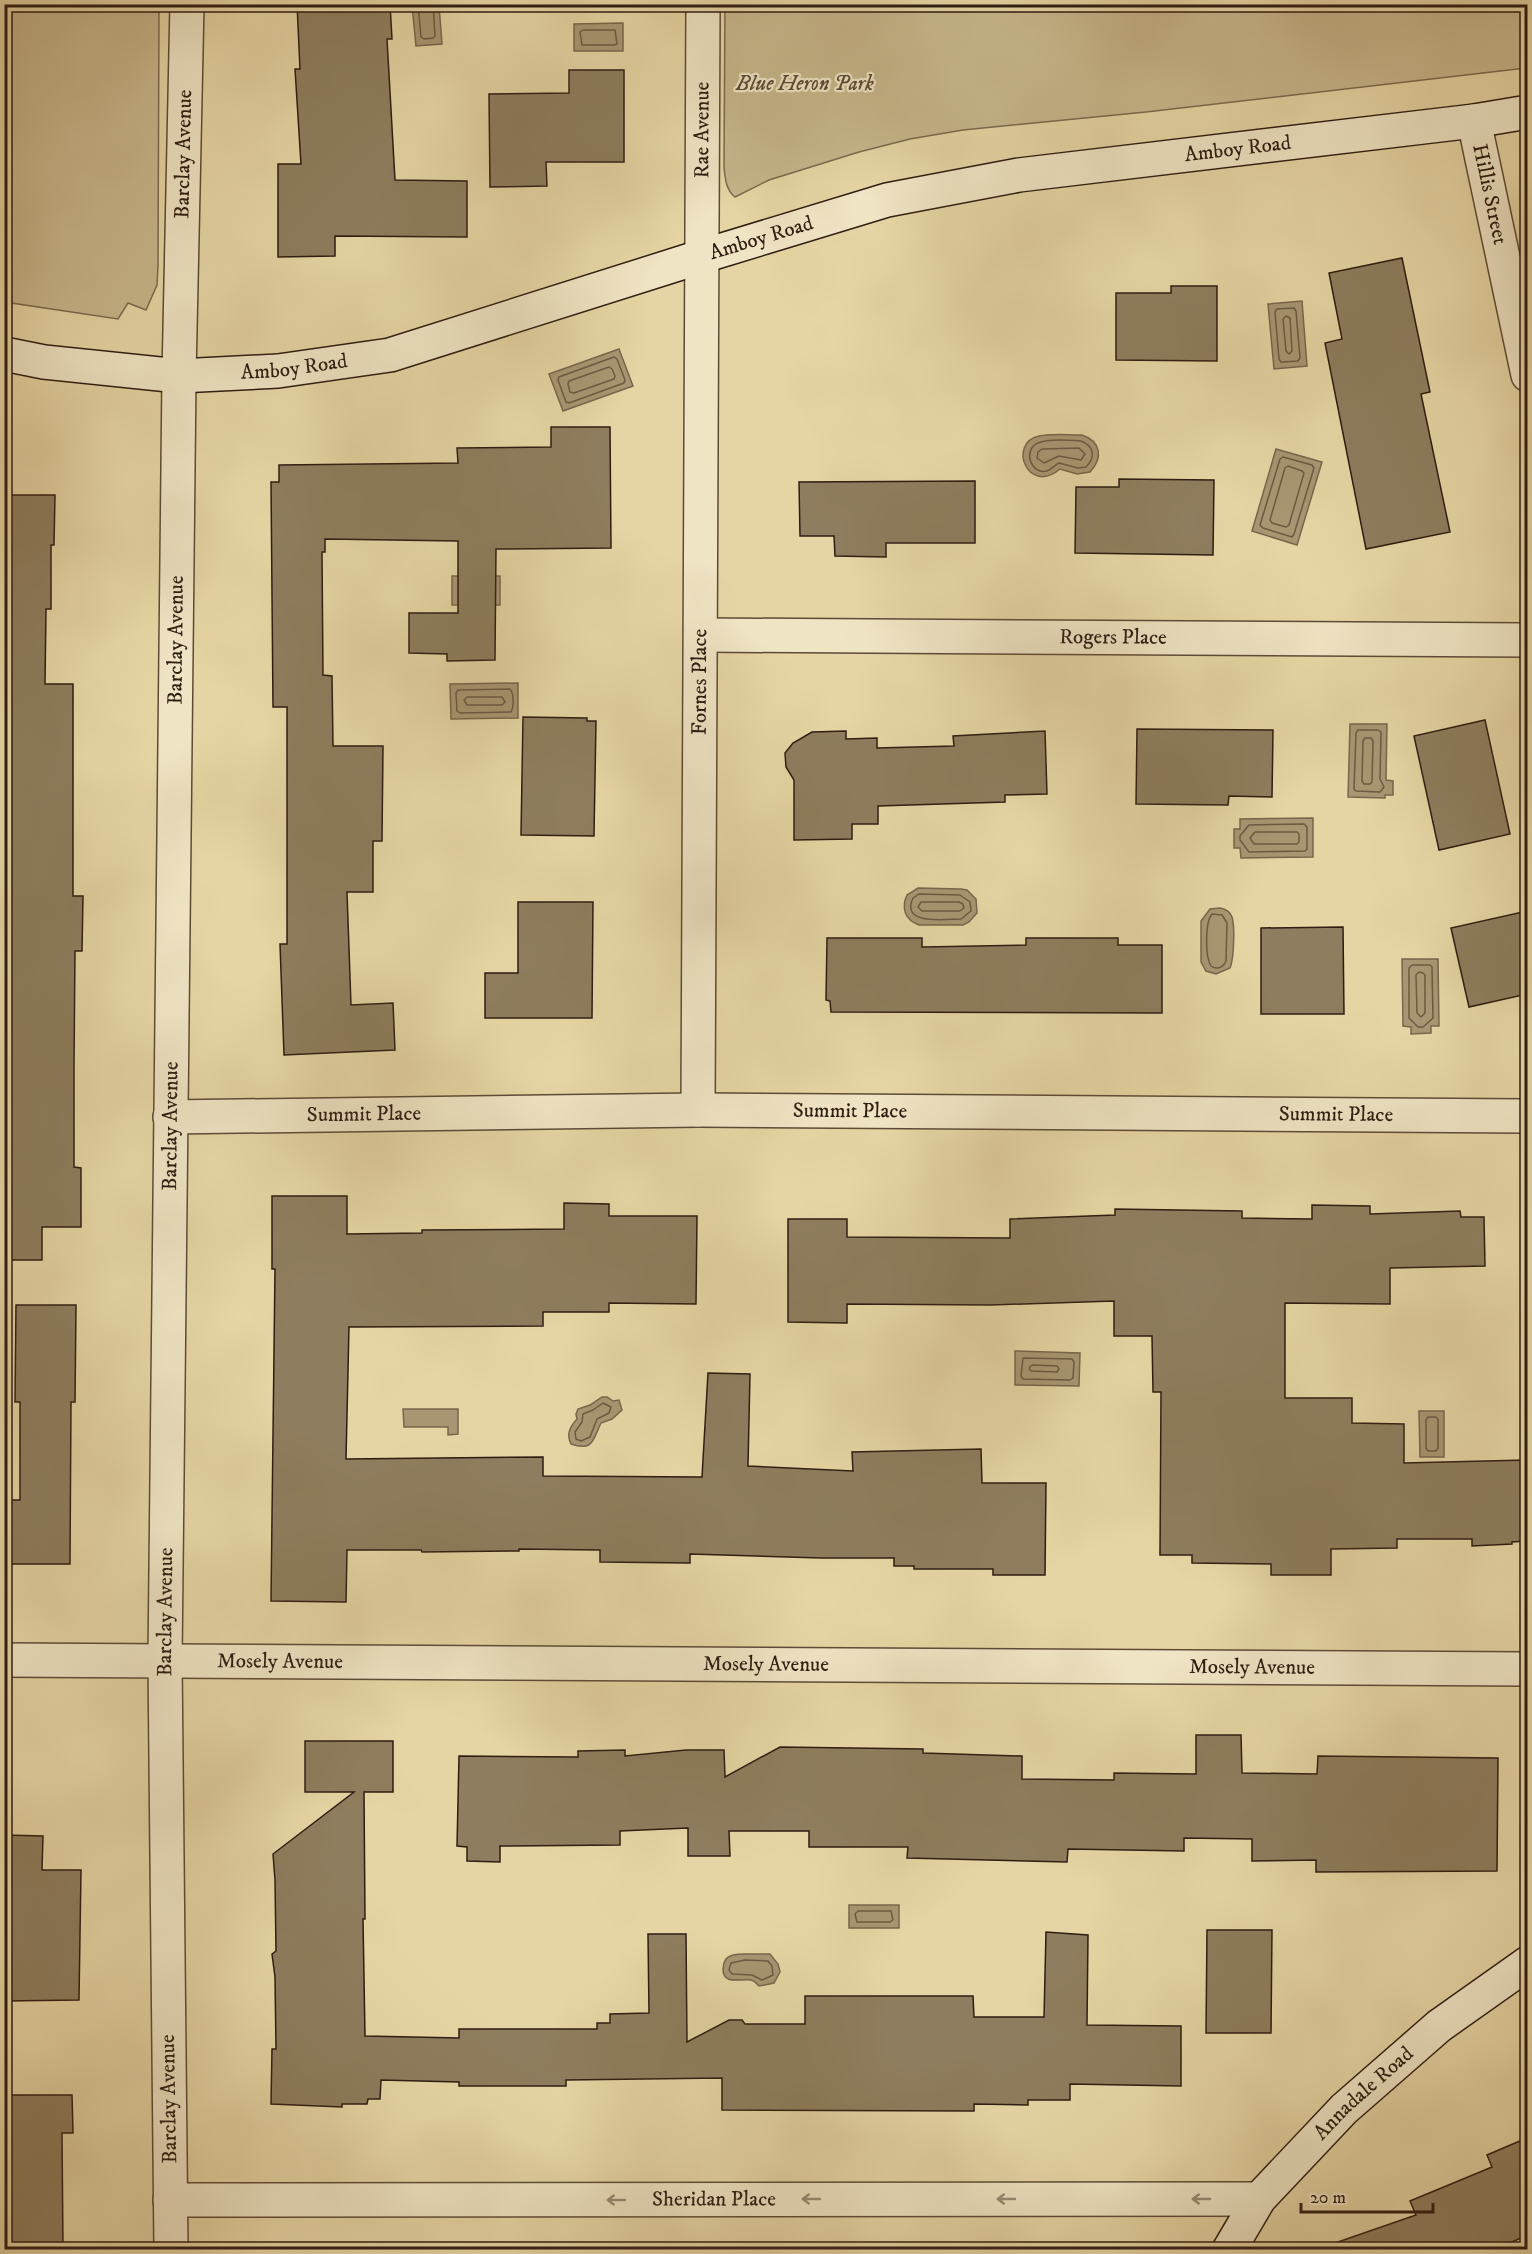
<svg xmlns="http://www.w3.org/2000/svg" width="1532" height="2254" font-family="'IM FELL DW Pica',serif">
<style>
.green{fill:#c7b68b;stroke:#7b6a4e;stroke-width:1.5}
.water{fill:#a89672;stroke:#78664c;stroke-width:1.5}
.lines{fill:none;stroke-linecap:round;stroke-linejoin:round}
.shore{stroke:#6c5a42;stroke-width:1.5}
.building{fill:#8e7d5e;stroke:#2f1d12;stroke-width:1.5}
.street-casing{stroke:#5d4b36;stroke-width:36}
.secondary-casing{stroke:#2f1d12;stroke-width:36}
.street{stroke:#efe4c4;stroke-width:33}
.secondary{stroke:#efe4c4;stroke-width:33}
.oneway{stroke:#998a74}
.labels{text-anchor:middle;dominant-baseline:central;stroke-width:4.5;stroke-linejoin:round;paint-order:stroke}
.park-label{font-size:21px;font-style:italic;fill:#5d4b36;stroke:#efe4c4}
.street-label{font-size:21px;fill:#2f1d12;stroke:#efe4c4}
</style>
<rect width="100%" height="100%" fill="#e6d5a4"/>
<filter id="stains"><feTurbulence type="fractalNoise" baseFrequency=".00333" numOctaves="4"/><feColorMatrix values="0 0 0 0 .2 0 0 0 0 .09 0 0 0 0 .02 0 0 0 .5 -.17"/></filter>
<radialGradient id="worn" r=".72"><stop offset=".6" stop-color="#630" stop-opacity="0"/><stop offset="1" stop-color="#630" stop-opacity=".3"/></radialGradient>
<!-- green -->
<g class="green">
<polygon points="5,4 159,5 158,266 157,285 146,310 128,303 118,319 5,302"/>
<path d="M725 5H1527V68L1146 112 963 130 910 139 859 152 769 180 735 197C726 190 725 178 724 167Z"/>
</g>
<!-- water -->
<g class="water">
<polygon points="412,5 439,5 442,44 416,46"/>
<polygon points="623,23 623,51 574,51 574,24"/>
<polygon points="1302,301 1307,366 1274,369 1268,304"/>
<polygon points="619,349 633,386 563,411 549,374"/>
<path d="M1082 435C1100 441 1104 457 1090 472L1077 474 1060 469C1028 496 1007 443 1039 436 1052 433 1068 435 1082 435Z"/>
<polygon points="1276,449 1322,462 1297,545 1252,531"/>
<rect x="452" y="576" width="48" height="29"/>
<polygon points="518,683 518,718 451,719 450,684"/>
<polygon points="1350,724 1387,724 1386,780 1393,781 1393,795 1385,795 1385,798 1348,797"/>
<polygon points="1313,818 1313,857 1241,858 1240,848 1234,848 1234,829 1240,829 1240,819"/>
<path d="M918 888 961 889 967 890 976 899 977 913 969 922 963 925H919C905 920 901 908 907 895Z"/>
<path d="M1220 908C1226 909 1230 911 1232 917 1235 926 1234 959 1230 968L1216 974 1206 971 1201 962V921L1210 909Z"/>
<polygon points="1402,959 1438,959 1439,1026 1431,1026 1431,1033 1411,1034 1411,1027 1403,1026"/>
<polygon points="1015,1351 1080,1353 1079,1386 1015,1385"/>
<path d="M602 1397H607L613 1401 619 1400 622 1410 612 1419 601 1423C593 1439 594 1452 571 1444 566 1434 570 1427 577 1419L576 1414 578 1409 590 1405Z"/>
<polygon points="403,1409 458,1409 458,1434 448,1435 448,1427 404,1427"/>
<polygon points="1419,1411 1444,1411 1444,1457 1420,1457"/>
<rect x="849" y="1905" width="50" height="23"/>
<path d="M744 1954H770L778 1964 780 1972 774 1983 759 1986C756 1983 755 1981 751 1980 741 1978 723 1986 723 1969 723 1966 724 1962 726 1959 730 1954 738 1954 744 1954Z"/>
</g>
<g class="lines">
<!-- shore -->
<g class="shore">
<polyline points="418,4 421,37 424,39 433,38 435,36 433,4"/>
<polygon points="583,30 615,30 617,44 614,45 582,45 580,32"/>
<polygon points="1294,308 1296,311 1300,358 1298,361 1281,362 1279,359 1275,312 1277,309"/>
<polygon points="1286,316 1290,318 1292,351 1289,354 1286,351 1283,319"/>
<polygon points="614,357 617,359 625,380 624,383 569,403 566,402 558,380 559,377"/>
<polygon points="609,367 612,369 615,376 614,379 574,393 570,392 568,384 569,381"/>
<path d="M1081 441C1094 446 1096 457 1086 467L1078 468 1059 463C1055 465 1052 469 1047 471 1031 475 1022 450 1038 443 1049 438 1069 440 1081 441Z"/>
<polygon points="1079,448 1085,454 1081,460 1059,456 1044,463 1037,458 1038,452 1042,449"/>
<polygon points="1283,457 1312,465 1314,468 1294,534 1292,537 1263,528 1260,525 1280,459"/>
<polygon points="1288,466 1302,471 1304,473 1289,525 1286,527 1272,523 1270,520 1285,468"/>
<path d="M510 689C514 693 514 707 511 712L460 713 457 711 456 693 458 690Z"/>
<polygon points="467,697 502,697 505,702 502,705 467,705 464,700"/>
<polygon points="1358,730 1378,730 1381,732 1380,779 1384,787 1380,792 1356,791 1354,789 1356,733"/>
<polygon points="1365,738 1371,738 1373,741 1372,782 1370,784 1364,784 1362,781 1363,741"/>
<polygon points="1304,824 1307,827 1307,849 1305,851 1249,852 1240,840 1240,836 1249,825"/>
<polygon points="1255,832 1297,832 1299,834 1299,842 1297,844 1254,844 1250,838"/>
<path d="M919 894 960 895 970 902 971 911 961 919C946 919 900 926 913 898Z"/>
<polygon points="921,902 959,902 963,904 964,908 960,911 922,911 918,907"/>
<path d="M1212 914 1222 915 1227 923 1226 961C1223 968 1217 970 1211 966 1205 957 1205 922 1212 914Z"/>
<polygon points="1412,965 1430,965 1432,967 1433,1018 1423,1027 1418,1027 1409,1018 1409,968"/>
<polygon points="1419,972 1423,973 1425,975 1425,1013 1421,1017 1417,1013 1416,975"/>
<polygon points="1023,1358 1072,1359 1074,1362 1073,1378 1070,1380 1023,1379 1021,1376"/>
<polygon points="1032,1365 1057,1366 1059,1369 1057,1372 1031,1371 1029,1368"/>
<polygon points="603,1403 611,1407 609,1413 597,1419 590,1437 581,1441 576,1439 575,1432 582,1422 583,1414 593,1410"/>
<polygon points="1428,1417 1436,1417 1438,1419 1438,1448 1436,1451 1428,1451 1426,1448 1426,1420"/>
<polygon points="858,1911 891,1911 893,1920 890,1922 857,1922 855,1914"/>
<polygon points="745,1960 768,1961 772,1966 773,1975 762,1980 752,1975 732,1974 729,1970 731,1963"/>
</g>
</g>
<!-- building -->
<g class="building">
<polygon points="297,4 390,4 392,39 387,39 395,180 467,181 467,237 335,236 335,256 278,257 278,164 301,164 295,69 300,69"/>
<polygon points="569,70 624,70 624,162 546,162 547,186 490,187 489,94 569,93"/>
<polygon points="1402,258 1430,392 1421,394 1450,532 1366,549 1325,343 1342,339 1329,273"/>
<polygon points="1171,286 1217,286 1217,361 1116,360 1116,293 1171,293"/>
<polygon points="551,427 610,427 611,548 496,549 495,660 447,661 447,654 409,653 409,613 458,613 458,541 325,539 325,552 322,552 323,675 332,676 333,746 383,746 382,841 373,841 373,892 347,892 351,1005 393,1003 395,1050 284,1055 280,944 287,944 287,707 273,707 271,482 279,482 279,465 458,463 457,448 551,447"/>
<polygon points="1119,479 1214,480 1213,555 1075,553 1076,487 1119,487"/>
<polygon points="975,481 975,543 886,543 886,557 835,556 834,536 800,536 799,482"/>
<polygon points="4,495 55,495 54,545 51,545 51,609 46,609 45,684 73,684 73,896 83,896 82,951 75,951 74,1066 74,1167 81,1168 81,1227 42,1227 42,1260 7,1260 8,1227 4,1227"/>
<polygon points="523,717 587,718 587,721 596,721 594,836 521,835"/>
<polygon points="1485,720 1510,834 1439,850 1414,736"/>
<polygon points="1137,729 1273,730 1272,797 1229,796 1228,805 1136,804"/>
<polygon points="846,731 846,739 877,738 877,748 954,746 953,736 1045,731 1047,794 1005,795 1005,802 878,806 878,824 852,824 852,839 794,840 794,780 786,767 785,753 793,743 812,732"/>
<polygon points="518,902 593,902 592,1018 485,1018 485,973 518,973"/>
<polygon points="1527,911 1527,994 1469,1007 1451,928"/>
<polygon points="1343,927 1344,1014 1261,1014 1261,928"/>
<polygon points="827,938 922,938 922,947 1026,945 1026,938 1118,938 1118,945 1162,945 1162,1013 831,1012 830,1001 826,1000"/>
<polygon points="272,1196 347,1196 347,1234 422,1233 422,1230 564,1229 564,1203 609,1204 609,1216 697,1216 696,1304 609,1303 609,1312 543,1312 543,1326 349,1327 346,1459 543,1457 543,1476 702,1477 708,1373 750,1374 748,1466 853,1471 852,1452 981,1449 982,1483 1046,1483 1045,1575 993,1575 993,1569 914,1569 914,1566 894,1566 894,1558 821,1558 690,1554 690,1563 600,1562 600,1550 519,1549 519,1551 422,1552 421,1550 347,1550 346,1602 271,1601 275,1269 272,1269"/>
<polygon points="1312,1205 1370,1206 1370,1214 1460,1211 1461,1217 1484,1217 1485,1266 1390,1268 1390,1304 1285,1303 1285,1398 1352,1398 1352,1423 1404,1424 1404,1463 1527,1460 1527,1541 1512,1542 1512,1544 1472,1546 1472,1539 1397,1539 1397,1548 1331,1549 1331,1575 1271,1575 1271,1564 1192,1563 1192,1555 1160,1555 1161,1392 1153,1392 1152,1336 1114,1336 1114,1301 991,1305 847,1304 847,1323 788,1322 788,1219 847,1219 847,1237 1010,1238 1010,1219 1115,1215 1115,1209 1242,1211 1242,1218 1312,1219"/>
<polygon points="16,1305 76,1305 75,1402 71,1402 70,1564 4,1564 4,1500 20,1500 20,1402 15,1402"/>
<polygon points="1196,1735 1241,1735 1242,1773 1317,1774 1318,1756 1498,1758 1497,1871 1316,1872 1316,1860 1252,1861 1252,1839 1184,1838 1184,1851 1068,1849 1067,1862 907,1858 908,1847 809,1847 809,1831 729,1831 730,1856 688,1856 688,1828 620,1831 620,1845 500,1846 500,1862 467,1861 467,1847 457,1846 459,1756 578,1757 578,1751 625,1750 625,1756 686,1750 724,1750 725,1777 780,1747 923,1749 923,1753 1022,1756 1022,1779 1114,1780 1114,1773 1196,1774"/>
<polygon points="305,1741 393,1741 393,1792 364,1792 365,1919 363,1919 365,2036 459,2038 459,2029 597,2029 597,2023 610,2023 610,2014 649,2013 648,1934 686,1934 687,2042 729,2020 742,2020 745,2024 805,2024 805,1996 973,1996 974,2017 1044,2017 1046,1932 1088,1935 1087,2025 1181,2026 1181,2086 1070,2084 1070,2100 1028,2100 1028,2105 974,2104 974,2111 722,2110 722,2078 566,2080 566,2086 459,2086 459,2082 381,2080 380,2099 368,2099 367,2104 342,2104 342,2107 271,2104 272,2049 276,2049 275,1977 272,1954 276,1951 275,1880 273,1854 354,1792 305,1792"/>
<polygon points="4,1835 43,1836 42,1870 81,1870 79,2000 4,2001"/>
<polygon points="1207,1930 1272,1930 1271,2033 1206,2033"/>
<polygon points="4,2095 72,2095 73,2133 62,2133 63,2250 4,2250"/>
<polygon points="1527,2138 1527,2250 1521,2238 1494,2250 1333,2250 1332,2244 1416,2215 1410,2201 1492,2167 1487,2155"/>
</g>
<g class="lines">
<!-- street casing -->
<g class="street-casing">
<g id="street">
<path id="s1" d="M1474 121 1528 375"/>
<path id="s2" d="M701 635 1528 640"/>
<path id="s3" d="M698 1110 703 4"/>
<path id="s4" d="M170 1117 698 1110 1528 1116"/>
<path id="s5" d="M4 1660 1528 1669"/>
<path id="s6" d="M170 2200 1259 2199"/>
<path id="s7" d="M171 2250 165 1661 179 376 187 4"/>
</g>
</g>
<!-- secondary casing -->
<g class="secondary-casing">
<g id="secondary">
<path id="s8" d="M4 354 44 362 179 376 278 371 390 355 703 256 887 200 1019 175 1474 121 1528 112"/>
<path id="s9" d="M1229 2250 1259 2199 1344 2109 1439 2026 1528 1963"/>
</g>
</g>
<!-- street -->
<use href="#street" class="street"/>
<!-- secondary -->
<use href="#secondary" class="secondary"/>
</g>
<!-- one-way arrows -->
<defs><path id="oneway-shaft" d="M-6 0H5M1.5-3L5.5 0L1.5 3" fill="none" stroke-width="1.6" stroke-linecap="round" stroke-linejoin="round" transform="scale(1.5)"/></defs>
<g class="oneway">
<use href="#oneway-shaft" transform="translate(811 2199) rotate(180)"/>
<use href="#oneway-shaft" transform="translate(1006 2199) rotate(-180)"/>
<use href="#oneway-shaft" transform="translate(1201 2199) rotate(180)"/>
<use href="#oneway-shaft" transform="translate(616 2200) rotate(180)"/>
</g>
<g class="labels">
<!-- park labels -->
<g class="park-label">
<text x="805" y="84">Blue Heron Park</text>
</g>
<!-- street labels -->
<g class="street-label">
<text stroke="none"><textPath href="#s3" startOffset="980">Rae Avenue</textPath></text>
<text stroke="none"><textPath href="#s8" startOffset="1264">Amboy Road</textPath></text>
<text stroke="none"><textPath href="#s7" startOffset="2096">Barclay Avenue</textPath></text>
<text stroke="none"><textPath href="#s1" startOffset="75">Hillis Street</textPath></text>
<text stroke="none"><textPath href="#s8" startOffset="778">Amboy Road</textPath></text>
<text stroke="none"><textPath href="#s8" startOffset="292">Amboy Road</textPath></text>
<text stroke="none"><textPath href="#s2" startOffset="412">Rogers Place</textPath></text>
<text stroke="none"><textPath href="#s7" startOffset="1610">Barclay Avenue</textPath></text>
<text stroke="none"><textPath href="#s3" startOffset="428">Fornes Place</textPath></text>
<text stroke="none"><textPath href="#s4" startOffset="680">Summit Place</textPath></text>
<text stroke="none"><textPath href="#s4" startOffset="194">Summit Place</textPath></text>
<text stroke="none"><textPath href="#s4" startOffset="1166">Summit Place</textPath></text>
<text stroke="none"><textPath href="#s7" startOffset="1124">Barclay Avenue</textPath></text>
<text stroke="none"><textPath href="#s7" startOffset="638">Barclay Avenue</textPath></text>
<text stroke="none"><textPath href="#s5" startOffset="276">Mosely Avenue</textPath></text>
<text stroke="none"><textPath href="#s5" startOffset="762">Mosely Avenue</textPath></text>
<text stroke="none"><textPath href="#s5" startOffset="1248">Mosely Avenue</textPath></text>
<text stroke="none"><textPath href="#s9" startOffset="208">Annadale Road</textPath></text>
<text transform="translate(169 2099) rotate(-91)">Barclay Avenue</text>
<text stroke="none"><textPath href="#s6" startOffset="544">Sheridan Place</textPath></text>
</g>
</g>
<!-- margin -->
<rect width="1532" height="2254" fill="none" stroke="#e6d5a4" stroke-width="24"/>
<rect x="6" y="6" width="1520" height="2242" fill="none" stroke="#2f1d12" stroke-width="3"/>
<rect x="12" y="12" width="1508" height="2230" fill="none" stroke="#2f1d12" stroke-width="1.5"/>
<!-- scale -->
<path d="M1301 2203v9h132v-9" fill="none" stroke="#2f1d12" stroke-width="3"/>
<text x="1310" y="2203" font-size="18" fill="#2f1d12" stroke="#efe4c4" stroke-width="4.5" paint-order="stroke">20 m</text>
<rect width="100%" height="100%" filter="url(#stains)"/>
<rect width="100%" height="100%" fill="url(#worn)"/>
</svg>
